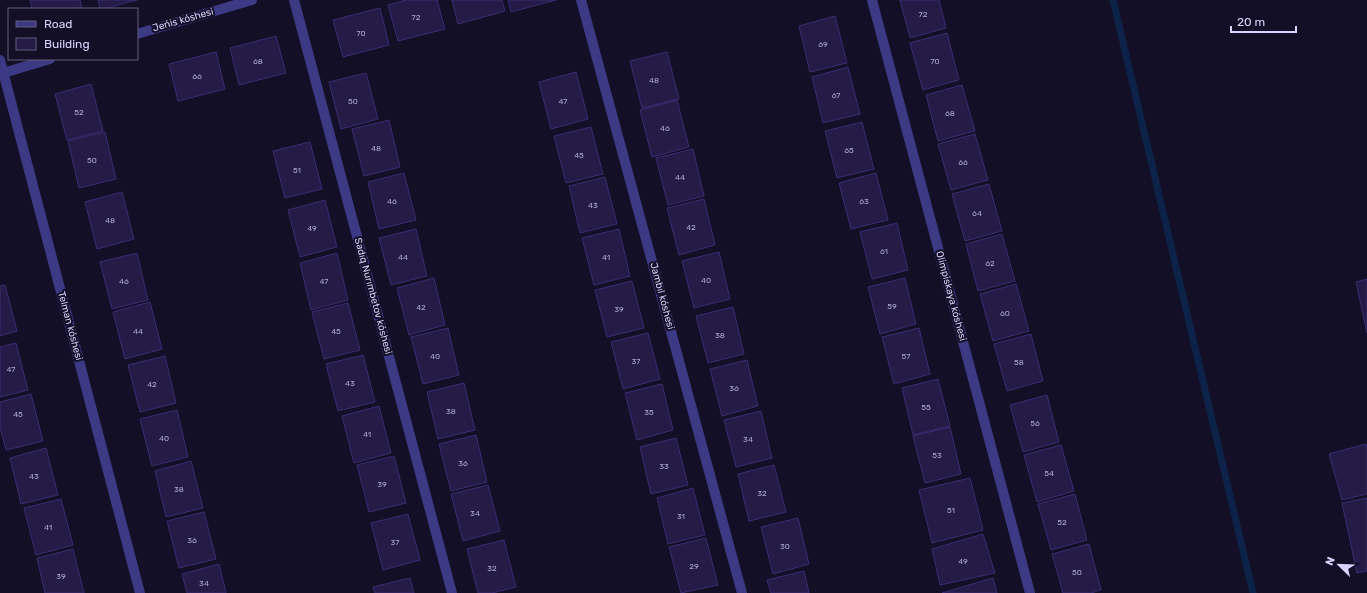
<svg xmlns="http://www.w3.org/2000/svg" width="1367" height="593" font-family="Rubik,sans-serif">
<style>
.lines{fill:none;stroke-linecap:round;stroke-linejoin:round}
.stream{stroke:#0c2248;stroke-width:7}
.building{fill:#241b47;stroke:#3b2d73}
.minor{stroke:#3d3a85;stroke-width:10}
.labels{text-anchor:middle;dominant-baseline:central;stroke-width:4;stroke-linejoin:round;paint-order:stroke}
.number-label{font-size:8px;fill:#aca6d1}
.street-label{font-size:10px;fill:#d9d4ff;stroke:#130f26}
</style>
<rect width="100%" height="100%" fill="#130f26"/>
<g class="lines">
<!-- stream -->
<polyline class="stream" points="1113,0 1253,593"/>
</g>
<!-- building -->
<g class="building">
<polygon points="30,0 80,0 82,9 32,9"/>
<polygon points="98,0 137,0 103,9 100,9"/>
<polygon points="406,0 437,0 445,29 398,41 388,5"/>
<polygon points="452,0 502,0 505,11 458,24"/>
<polygon points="508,0 556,0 511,12"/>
<polygon points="900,0 939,0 946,28 910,38"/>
<polygon points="380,8 389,45 343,57 333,20"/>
<polygon points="835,16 847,63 810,72 799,26"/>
<polygon points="947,33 959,80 923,90 910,43"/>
<polygon points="276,36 286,73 239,85 230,48"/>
<polygon points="216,52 225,89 178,101 169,64"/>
<polygon points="667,52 679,99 642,108 630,61"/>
<polygon points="848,67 860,114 823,123 812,77"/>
<polygon points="576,72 588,119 551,129 539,82"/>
<polygon points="366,73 378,119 341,129 329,82"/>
<polygon points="91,84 103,131 67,140 55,94"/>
<polygon points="962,85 975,131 938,141 926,95"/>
<polygon points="677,100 689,147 652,157 640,110"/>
<polygon points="389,120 400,167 364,176 352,129"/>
<polygon points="862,122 874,169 837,178 825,131"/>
<polygon points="591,127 603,174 566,183 554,136"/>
<polygon points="105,132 116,179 79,188 68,141"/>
<polygon points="975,134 988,180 951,190 938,144"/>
<polygon points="310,142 322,189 285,198 273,151"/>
<polygon points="693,149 704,196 668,205 656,158"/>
<polygon points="404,173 416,220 379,229 368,182"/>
<polygon points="876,173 888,220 851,229 839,183"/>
<polygon points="605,177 617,224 580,233 569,186"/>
<polygon points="989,184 1002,231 965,241 952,194"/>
<polygon points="122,192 134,239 97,249 85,202"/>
<polygon points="704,199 715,245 679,255 667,208"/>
<polygon points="325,200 337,247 300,257 288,210"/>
<polygon points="897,223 908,270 872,279 860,232"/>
<polygon points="416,229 427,276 391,285 379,238"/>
<polygon points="619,229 630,276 594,285 582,238"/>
<polygon points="1002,234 1015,281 978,291 966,244"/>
<polygon points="719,252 730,299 694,308 682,261"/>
<polygon points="137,253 148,300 112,309 100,262"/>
<polygon points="337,253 348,300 311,310 300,263"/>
<polygon points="434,278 445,325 409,335 397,288"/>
<polygon points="905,278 916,324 880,334 868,287"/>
<polygon points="1367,279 1367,333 1356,282"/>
<polygon points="632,281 644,328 607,337 595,290"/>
<polygon points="1016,284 1029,331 993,341 980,294"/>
<polygon points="5,285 17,331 0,336 0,286"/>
<polygon points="150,302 162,349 125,359 113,312"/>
<polygon points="348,303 360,350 324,359 312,312"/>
<polygon points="733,307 744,354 708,363 696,316"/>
<polygon points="448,328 459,375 423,384 411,337"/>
<polygon points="919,328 930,374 894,384 882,337"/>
<polygon points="648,333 660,379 623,389 611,342"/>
<polygon points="1031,334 1043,381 1007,391 994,344"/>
<polygon points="16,343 28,390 0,397 0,347"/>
<polygon points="363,355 375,402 338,411 326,364"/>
<polygon points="165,356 176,403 140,412 128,365"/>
<polygon points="747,360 758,406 722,416 710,369"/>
<polygon points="938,379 950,426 913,435 902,388"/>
<polygon points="464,383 475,430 438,439 427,392"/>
<polygon points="662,384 673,430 637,440 625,393"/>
<polygon points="31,394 43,441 6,450 0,427 0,402"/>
<polygon points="1047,395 1059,442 1023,452 1010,405"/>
<polygon points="379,406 391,453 354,463 342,416"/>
<polygon points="177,410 188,457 152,466 140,419"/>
<polygon points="761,411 772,458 736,467 724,420"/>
<polygon points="950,427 961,474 925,483 913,436"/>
<polygon points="476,435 487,482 451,491 439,444"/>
<polygon points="676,438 688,485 651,494 640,447"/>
<polygon points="1366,444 1367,448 1367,494 1342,500 1329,454"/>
<polygon points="1061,445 1074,491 1037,502 1024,455"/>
<polygon points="46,448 58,495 21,504 10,458"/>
<polygon points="394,456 406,503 369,512 357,465"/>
<polygon points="191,461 203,508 166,517 155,471"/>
<polygon points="774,465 786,512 749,521 738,474"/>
<polygon points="970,478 983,530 932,543 919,490"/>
<polygon points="488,485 500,531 463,541 451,494"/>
<polygon points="693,488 705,535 668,544 657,498"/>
<polygon points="1075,494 1087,540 1051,550 1038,504"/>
<polygon points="1367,498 1367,571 1357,573 1342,503"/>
<polygon points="61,499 73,545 36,555 24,508"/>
<polygon points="204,512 216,559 179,568 167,521"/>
<polygon points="408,514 420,560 383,570 371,523"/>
<polygon points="798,518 809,564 773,574 761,527"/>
<polygon points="983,534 995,573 940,585 932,549"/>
<polygon points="706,538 718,585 681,593 669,547"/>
<polygon points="504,540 516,587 492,593 478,593 467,549"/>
<polygon points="1089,544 1101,590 1091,593 1063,593 1052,554"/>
<polygon points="73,549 84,593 45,593 37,558"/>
<polygon points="219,564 226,593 187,593 182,574"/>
<polygon points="804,571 809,593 771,593 767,580"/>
<polygon points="410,578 414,593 375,593 373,587"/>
<polygon points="993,578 997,593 942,593"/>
</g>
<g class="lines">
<!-- minor -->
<g class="minor">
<polyline points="294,0 452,593"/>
<polyline points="581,0 742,593"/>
<polyline points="872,0 1030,593"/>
<polyline points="137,34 252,0"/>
<polyline points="0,60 140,593"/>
<polyline points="0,74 50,59"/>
</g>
</g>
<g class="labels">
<!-- number labels -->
<g class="number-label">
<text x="923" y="14">72</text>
<text x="416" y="17">72</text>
<text x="361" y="33">70</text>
<text x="823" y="44">69</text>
<text x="258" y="61">68</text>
<text x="935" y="61">70</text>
<text x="197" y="76">66</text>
<text x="654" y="80">48</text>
<text x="836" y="95">67</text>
<text x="353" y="101">50</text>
<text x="563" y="101">47</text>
<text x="79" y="112">52</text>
<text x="950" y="113">68</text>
<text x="665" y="128">46</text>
<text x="376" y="148">48</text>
<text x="849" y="150">65</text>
<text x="579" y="155">45</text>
<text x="92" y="160">50</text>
<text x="963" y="162">66</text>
<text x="297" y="170">51</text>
<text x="680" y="177">44</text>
<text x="392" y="201">46</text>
<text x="864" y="201">63</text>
<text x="593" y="205">43</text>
<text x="977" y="213">64</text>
<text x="110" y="220">48</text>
<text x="691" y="227">42</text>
<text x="312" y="228">49</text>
<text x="884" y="251">61</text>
<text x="403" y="257">44</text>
<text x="606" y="257">41</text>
<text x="990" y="263">62</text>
<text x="706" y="280">40</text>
<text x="124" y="281">46</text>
<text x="324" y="281">47</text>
<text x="892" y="306">59</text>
<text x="421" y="307">42</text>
<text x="619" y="309">39</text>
<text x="1005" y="313">60</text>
<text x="138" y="331">44</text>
<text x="336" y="331">45</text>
<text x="720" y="335">38</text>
<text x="435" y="356">40</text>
<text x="906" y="356">57</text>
<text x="636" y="361">37</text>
<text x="1019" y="362">58</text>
<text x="11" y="369">47</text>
<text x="350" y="383">43</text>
<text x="152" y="384">42</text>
<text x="734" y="388">36</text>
<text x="926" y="407">55</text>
<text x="451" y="411">38</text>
<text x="649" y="412">35</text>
<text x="18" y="414">45</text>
<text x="1035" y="423">56</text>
<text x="367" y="434">41</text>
<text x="164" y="438">40</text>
<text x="748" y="439">34</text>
<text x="937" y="455">53</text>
<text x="463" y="463">36</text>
<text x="664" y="466">33</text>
<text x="1049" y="473">54</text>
<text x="34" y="476">43</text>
<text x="382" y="484">39</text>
<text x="179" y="489">38</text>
<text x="762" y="493">32</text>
<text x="951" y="510">51</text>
<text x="475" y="513">34</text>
<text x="681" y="516">31</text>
<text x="1062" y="522">52</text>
<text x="48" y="527">41</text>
<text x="192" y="540">36</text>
<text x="395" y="542">37</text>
<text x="785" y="546">30</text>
<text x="963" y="561">49</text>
<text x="694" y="566">29</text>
<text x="492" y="568">32</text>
<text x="1077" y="572">50</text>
<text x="61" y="576">39</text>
<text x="204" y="583">34</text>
</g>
<!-- street labels -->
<g class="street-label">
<text transform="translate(183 20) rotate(-16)">Jeńis kóshesi</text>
<text transform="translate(373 296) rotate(75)">Sadıq Nurımbetov kóshesi</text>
<text transform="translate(662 296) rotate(75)">Jambıl kóshesi</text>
<text transform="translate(951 296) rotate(75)">Olimpiskaya kóshesi</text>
<text transform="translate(70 326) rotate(75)">Telman kóshesi</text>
</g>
</g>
<!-- legend -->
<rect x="8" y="8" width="130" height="52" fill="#130f26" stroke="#625e7d"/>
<rect x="16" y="21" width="20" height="6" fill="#3d3a85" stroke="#625e7d"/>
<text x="44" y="28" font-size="12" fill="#d9d4ff">Road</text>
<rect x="16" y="38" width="20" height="12" fill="#241b47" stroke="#625e7d"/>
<text x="44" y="48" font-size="12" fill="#d9d4ff">Building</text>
<!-- north arrow -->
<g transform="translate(1339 565) rotate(293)" stroke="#130f26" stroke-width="3" paint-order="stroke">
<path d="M0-3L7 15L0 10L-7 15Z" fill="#d9d4ff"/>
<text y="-6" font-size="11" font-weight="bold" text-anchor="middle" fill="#d9d4ff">N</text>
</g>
<!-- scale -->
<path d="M1231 26v6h65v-6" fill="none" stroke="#d9d4ff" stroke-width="2"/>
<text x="1237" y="26" font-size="12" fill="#d9d4ff" stroke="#130f26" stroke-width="3" paint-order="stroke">20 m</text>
</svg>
